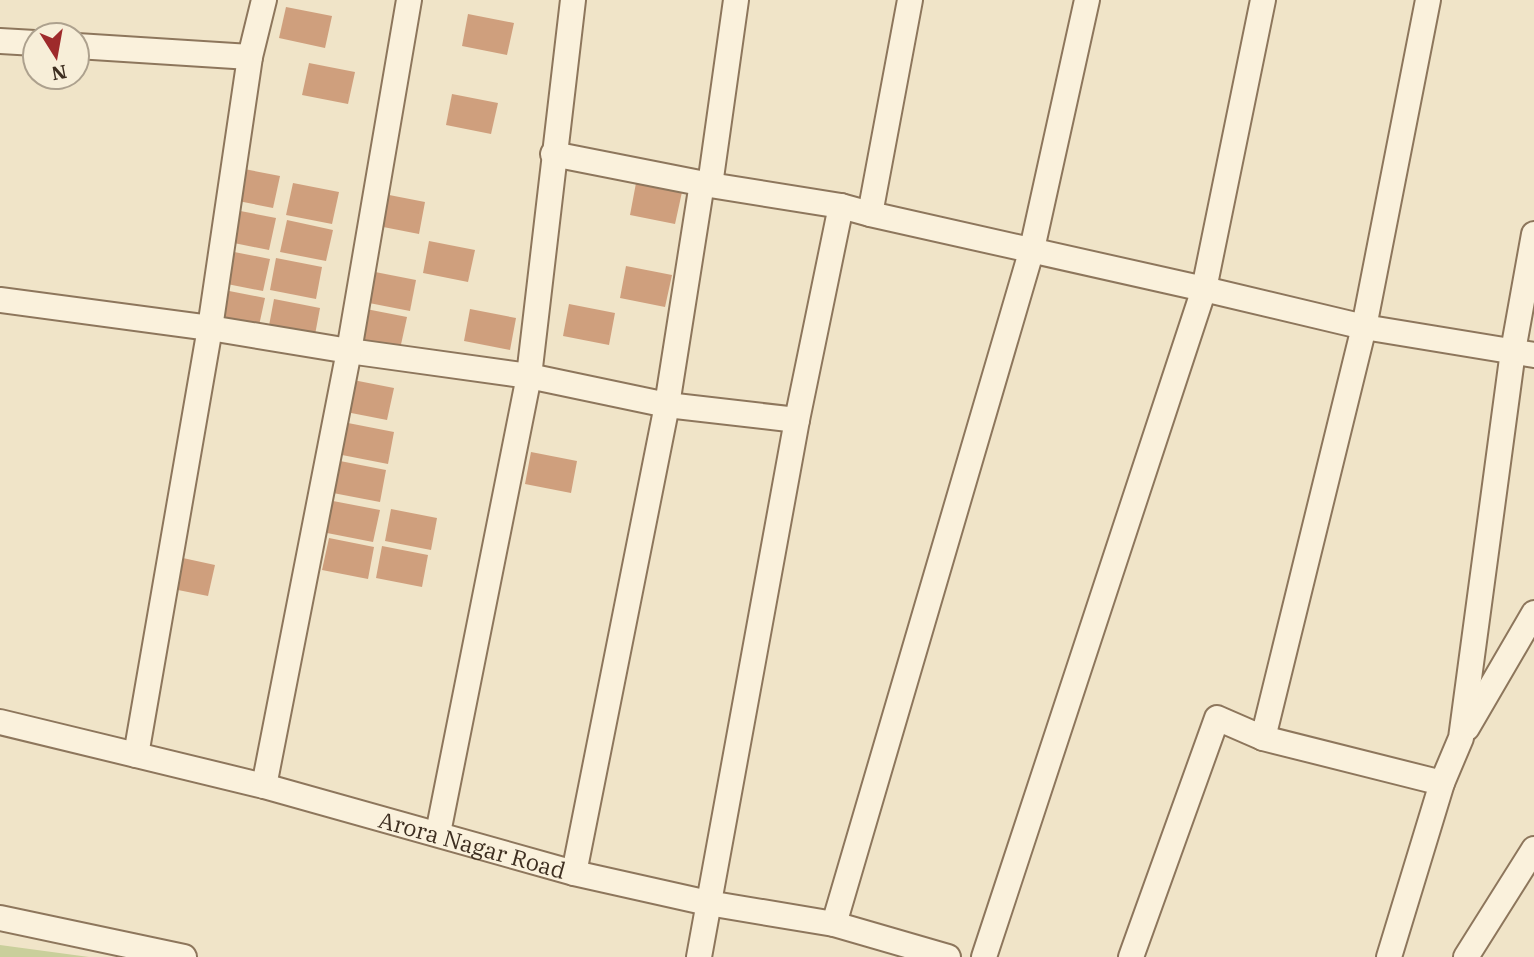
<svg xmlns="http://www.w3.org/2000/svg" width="1534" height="957" font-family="'IBM Plex Serif',serif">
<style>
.green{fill:#c9cf9b}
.building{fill:#cf9f7d}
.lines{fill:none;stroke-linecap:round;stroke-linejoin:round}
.minor-casing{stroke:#8d765c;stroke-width:28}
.minor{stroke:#faf1dc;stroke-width:24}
.labels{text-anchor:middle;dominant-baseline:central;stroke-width:5;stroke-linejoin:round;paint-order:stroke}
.street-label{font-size:23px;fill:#3d2e20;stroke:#f7eed8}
</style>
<rect width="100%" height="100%" fill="#f0e4c8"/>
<!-- green -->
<polygon class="green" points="0,945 89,957 0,957"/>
<!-- building -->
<g class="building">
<polygon points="286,7 332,16 325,48 279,38"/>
<polygon points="468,14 514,23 507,55 462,46"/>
<polygon points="309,63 355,72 348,104 302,95"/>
<polygon points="452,94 498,103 491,134 446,125"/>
<polygon points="234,167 280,176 273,208 228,199"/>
<polygon points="293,183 339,192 332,224 286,215"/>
<polygon points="636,183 682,192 675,224 630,215"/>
<polygon points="379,193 425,202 419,234 373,225"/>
<polygon points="230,209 276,218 269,250 224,241"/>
<polygon points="287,220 333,230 326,261 280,252"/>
<polygon points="429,241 475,250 468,282 423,273"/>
<polygon points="224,250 270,259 263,291 217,282"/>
<polygon points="276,258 322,267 316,299 270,290"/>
<polygon points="626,266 672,275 665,307 620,298"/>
<polygon points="370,271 416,280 410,311 364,302"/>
<polygon points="219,289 265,298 258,330 213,321"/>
<polygon points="274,299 320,308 314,340 268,331"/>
<polygon points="569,304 615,313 609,345 563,336"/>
<polygon points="361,308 407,317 400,349 354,340"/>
<polygon points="470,309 516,318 510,350 464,341"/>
<polygon points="348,379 394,388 387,420 341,411"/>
<polygon points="348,423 394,432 388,464 342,455"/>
<polygon points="531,452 577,461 571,493 525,484"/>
<polygon points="340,461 386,470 380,502 333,493"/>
<polygon points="333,501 380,510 373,542 327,533"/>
<polygon points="391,509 437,518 431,550 385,541"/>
<polygon points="329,538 374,547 368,579 322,570"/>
<polygon points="382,546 428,555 422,587 376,578"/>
<polygon points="169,555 215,565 208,596 163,587"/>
</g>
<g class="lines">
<!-- minor casing -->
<g class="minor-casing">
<g id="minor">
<polyline points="0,41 35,43"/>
<polyline points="77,46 250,57"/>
<polyline points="553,154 710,185 841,206 870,214 1204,289 1364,327 1534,355"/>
<polyline points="710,185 736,0"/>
<polyline points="870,214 910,0"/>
<polyline points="0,300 210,328 349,351 529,376 667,405 797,420"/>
<path id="s1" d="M0 722 264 786 574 873 708 903 834 924 948 957"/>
<polyline points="1467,728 1534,613"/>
<polyline points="1263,738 1442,783"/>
<polyline points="136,755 210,328 250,57 264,0"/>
<polyline points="264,786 349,351 409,0"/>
<polyline points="438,833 529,376 573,0"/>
<polyline points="574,873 667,405 702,183"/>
<polyline points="0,918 184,957"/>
<polyline points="834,924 1032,249 1087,0"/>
<polyline points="699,957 797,420 841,206"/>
<polyline points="984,957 1204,289 1263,0"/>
<polyline points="1131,957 1217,718 1263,738 1364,327 1428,0"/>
<polyline points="1389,957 1442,783 1461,738 1513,351 1534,234"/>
<polyline points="1466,957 1534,849"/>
</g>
</g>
<!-- minor -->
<use href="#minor" class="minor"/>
</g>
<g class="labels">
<!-- street labels -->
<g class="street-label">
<text stroke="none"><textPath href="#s1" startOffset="488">Arora Nagar Road</textPath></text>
</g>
</g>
<!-- north arrow -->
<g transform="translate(56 56) rotate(169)"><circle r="33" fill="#f7eed8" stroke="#ada18e" stroke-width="2"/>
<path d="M0-5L12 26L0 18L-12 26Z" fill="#9e2a2b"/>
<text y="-10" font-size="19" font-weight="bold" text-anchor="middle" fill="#3d2e20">N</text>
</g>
</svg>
